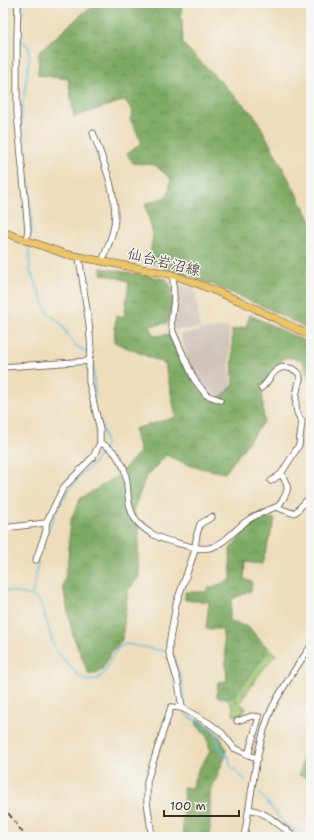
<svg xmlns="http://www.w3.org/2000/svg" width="314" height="840" font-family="'Shantell Sans','Klee One',sans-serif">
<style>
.industrial{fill:#cec2b9}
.forest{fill:url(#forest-crowns);stroke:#5c6a40}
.cemetery{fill:url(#cemetery-stones);stroke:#6c7848}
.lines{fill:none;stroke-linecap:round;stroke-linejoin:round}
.stream{stroke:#61c0e0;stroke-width:1.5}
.minor-casing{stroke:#564536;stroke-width:7}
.major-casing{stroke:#564536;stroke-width:8}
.minor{stroke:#fff;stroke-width:5.5}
.major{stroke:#ecc569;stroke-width:7}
.rail{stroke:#3b2a1e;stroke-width:1.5;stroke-dasharray:6 3;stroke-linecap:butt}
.labels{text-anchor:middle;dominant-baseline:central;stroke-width:3;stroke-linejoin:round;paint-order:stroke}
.street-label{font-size:15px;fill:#3b2a1e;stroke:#f6f6f2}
</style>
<defs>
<pattern id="forest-crowns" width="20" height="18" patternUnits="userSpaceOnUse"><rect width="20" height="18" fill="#7eaa63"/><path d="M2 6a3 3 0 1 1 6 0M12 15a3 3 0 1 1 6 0" fill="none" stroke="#688b51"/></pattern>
<pattern id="cemetery-stones" width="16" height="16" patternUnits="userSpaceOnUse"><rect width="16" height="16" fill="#9dc571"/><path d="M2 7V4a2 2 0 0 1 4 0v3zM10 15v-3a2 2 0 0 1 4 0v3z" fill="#88a961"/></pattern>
</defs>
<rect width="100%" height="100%" fill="#f6f6f2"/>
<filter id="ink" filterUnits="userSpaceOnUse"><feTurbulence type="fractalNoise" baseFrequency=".025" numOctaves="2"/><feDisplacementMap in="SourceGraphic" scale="8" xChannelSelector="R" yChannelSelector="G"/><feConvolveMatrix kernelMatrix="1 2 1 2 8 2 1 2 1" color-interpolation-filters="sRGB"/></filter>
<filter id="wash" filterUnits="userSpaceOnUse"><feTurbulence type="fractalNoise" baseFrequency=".012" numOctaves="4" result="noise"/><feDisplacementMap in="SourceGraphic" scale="16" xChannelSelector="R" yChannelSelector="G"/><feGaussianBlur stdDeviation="0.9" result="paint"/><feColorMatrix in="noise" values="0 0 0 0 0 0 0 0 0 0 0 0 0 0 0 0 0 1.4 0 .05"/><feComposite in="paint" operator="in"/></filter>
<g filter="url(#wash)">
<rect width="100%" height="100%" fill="#edddbb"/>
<!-- industrial -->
<g class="industrial">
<polygon points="175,284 180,284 182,286 187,286 195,289 200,328 173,330"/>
<polygon points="229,327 231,398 218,397 216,393 206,391 192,372 180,335 181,334 198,332 199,330"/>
</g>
<!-- forest -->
<g class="forest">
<polygon points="99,3 181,3 183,44 255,116 311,221 311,331 269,309 211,284 149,262 153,234 145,204 168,196 171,179 155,165 133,163 127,154 142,143 130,119 133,112 125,100 74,117 68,79 38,75 39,52 83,13"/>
<polygon points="101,268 166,279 173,289 172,307 167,323 150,326 154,336 171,334 193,380 215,402 233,386 232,330 246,327 250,315 311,344 311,384 302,360 285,357 262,386 264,421 225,473 191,466 166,455 145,479 133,511 140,522 138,552 139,577 128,590 122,640 112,651 101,671 89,675 73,636 63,587 68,562 70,522 80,499 117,476 140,452 134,429 176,417 165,364 114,342 116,315 124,317 129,282 122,279 101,274"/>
<polygon points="258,516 275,519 262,564 245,562 244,579 252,582 251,591 232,599 229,621 248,627 265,645 265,655 233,699 217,697 218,682 227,681 225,651 222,629 206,629 209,602 185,600 185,592 205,592 208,588 231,580 230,549"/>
<polygon points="198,719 210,727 220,737 226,749 225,757 210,793 210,837 184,837 182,820 184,817 183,787 191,788 198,770 210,752 207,736 196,724"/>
<polygon points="311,740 311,779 299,775 306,749"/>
</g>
<!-- cemetery -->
<polygon class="cemetery" points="265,645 276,654 258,676 240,703 246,708 242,716 233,715 233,707 226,698 233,698 265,655"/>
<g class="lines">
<!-- stream -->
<g class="stream">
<polyline points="21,125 23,103 29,61 29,48 20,38 22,3"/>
<polyline points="25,169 29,184 32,223 31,234"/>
<polyline points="29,247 30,271 38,288 47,312 60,323 75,345 86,352"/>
<polyline points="93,358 95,397"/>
<polyline points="101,424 106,444"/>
<polyline points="48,531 57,509 66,494 81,475 93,464 105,447"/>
<path d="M3 590C11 592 33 594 38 600 44 607 50 636 54 646 58 655 67 662 73 670 79 676 85 683 94 680 110 677 108 647 127 644L164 651"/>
<polyline points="32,596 38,561"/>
<polyline points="174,660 182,681 185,707"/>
<polyline points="185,712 186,715 210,729 216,735 220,748 229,758 230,765 245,780"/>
<path d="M258 792C276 810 283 832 311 835"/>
</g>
</g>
</g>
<g filter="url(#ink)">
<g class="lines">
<!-- minor casing -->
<g class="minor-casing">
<g id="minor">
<polyline points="18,3 17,37 17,113 28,230 26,241"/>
<path d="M93 133C103 159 119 199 114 226 112 238 106 250 102 262"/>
<polyline points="173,275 174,299 171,323 173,332 194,379 206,395 220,400"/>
<polyline points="3,367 89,361"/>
<path d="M261 388C268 383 270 375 277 370 282 365 299 368 300 377 301 380 298 383 298 386 295 397 294 413 302 421L299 445 281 474C292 490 287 492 278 507"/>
<path d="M100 443C108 446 112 449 117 456 120 461 124 466 125 472 129 488 126 505 135 519 144 532 162 540 177 543 188 546 202 551 213 547 225 543 234 531 244 523 254 515 265 511 276 507L292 513 296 512 305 502 311 498"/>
<polyline points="271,481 281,474"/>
<polyline points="3,528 46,523 63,488 93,457 100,443 100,430 89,382 89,361 91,350 89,324 79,257"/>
<polyline points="36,560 46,531 46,523"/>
<polyline points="182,708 178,682 169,653 169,645 176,604 194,553 197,534 200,524 212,517"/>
<polyline points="237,721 252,716 259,717 248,755"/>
<path d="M249 809C273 814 278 828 298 837"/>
<polyline points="152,837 147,802 147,781 171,707 182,708 209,723 222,733 234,748 258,759"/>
<path d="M244 837C252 796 255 747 272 708 283 686 297 666 311 646"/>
</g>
</g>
<!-- major casing -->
<g class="major-casing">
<polyline id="major" points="3,232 65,254 173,275 201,285 242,302 311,336"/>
</g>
<!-- minor -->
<use href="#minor" class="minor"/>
<!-- major -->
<use href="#major" class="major"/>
<!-- rail -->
<polyline class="rail" points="3,806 26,837"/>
</g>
</g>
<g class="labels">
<!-- street labels -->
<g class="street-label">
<text transform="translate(164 262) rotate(14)">仙台岩沼線</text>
</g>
</g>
<!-- margin -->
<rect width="314" height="840" fill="none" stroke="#f6f6f2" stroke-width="16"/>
<!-- scale -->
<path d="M164 810v6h75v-6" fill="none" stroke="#3b2a1e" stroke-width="2"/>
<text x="170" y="810" font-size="12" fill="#3b2a1e" stroke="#f6f6f2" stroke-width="3" paint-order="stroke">100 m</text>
</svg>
